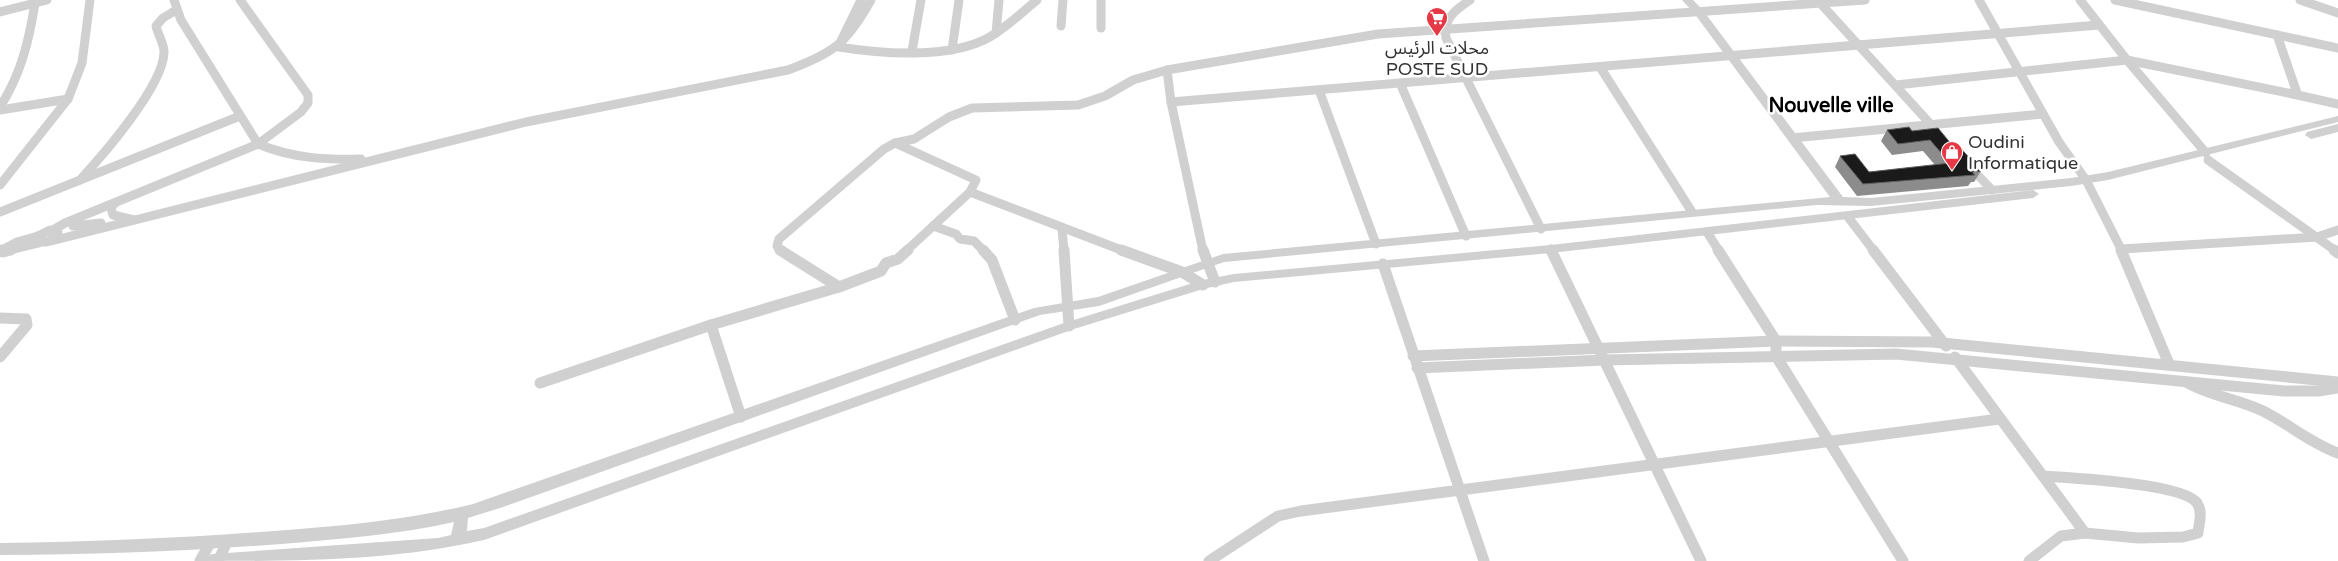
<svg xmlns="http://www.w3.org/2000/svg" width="2338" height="561" font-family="'Varela Round','Noto Sans Arabic',sans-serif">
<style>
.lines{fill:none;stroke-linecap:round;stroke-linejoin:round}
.minor-far1{stroke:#d0d0d0;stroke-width:9}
.minor{stroke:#d0d0d0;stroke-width:11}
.tertiary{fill:#d0d0d0;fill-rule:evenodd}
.wall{fill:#8c8c8c}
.building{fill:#1a1a1a;stroke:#5f5f5f}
.labels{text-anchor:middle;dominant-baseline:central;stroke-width:5;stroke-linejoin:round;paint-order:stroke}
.poi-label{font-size:18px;fill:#333;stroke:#fff}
.quarter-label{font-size:20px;font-weight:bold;fill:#000;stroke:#fff}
</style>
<rect width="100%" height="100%" fill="#fff"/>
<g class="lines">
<!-- minor-far1 -->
<g class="minor-far1">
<path d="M174 0 181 20 258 144C292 158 325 160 361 159"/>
<polyline points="1101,0 1101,28"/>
<path d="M1470 0C1455 10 1443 19 1446 38L1541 229"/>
<polyline points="1979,0 2059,142 2086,180 2122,251"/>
<polyline points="2080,0 2127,60 2206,153"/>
<polyline points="2115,0 2338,48"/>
<polyline points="2300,0 2338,13"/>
<polyline points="1821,4 1935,129"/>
<polyline points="0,12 47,0"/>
<polyline points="1061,26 1063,0"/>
<polyline points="996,33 999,0"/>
<polyline points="841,41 861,0"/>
<path d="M839 47C882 54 949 59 988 38 1006 28 1021 13 1037 0"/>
<polyline points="952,50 959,0"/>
<polyline points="912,51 921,0"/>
<polyline points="1600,67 1692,212"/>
<polyline points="1167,70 1171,102 1203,251"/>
<polyline points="1400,83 1466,236"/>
<polyline points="1896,85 2127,60 2293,94 2297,93 2277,35"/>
<polyline points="1319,90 1376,244"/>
<polyline points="2293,94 2338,104"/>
<polyline points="1171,102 2099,25"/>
<path d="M0 107C21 74 29 41 35 3"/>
<polyline points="0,110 68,99"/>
<polyline points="1792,138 2043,114"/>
<polyline points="895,143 976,180 970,192 1124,251"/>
<polyline points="2208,160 2336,251"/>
<polyline points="1968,165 1992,190"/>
<path d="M80 180C103 155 164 85 164 52 164 43 158 35 156 26L163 18 176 10"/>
<polyline points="0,185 68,99 82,63 90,0"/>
<polyline points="115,203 111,208 113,215 134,220"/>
<polyline points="0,212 240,116"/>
<polyline points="1848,217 1874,251"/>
<polyline points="73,226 101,223"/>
<polyline points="933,226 956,234 960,239 974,241 984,251"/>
<polyline points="1062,229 1064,251"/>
<polygon points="50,230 58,232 57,236 47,242 37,242 38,236"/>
<polyline points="53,230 65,223 258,144 301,112 308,103 308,95 240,0"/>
<polyline points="1707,232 1719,251"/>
<path d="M51 241 526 122 788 70C834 53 847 43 871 0"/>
<polyline points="1551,249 1552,251"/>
<polyline points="2121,249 2317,237 2338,230"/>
<polyline points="0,251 17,242 38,236"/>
<polyline points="6,251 39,243"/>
<polyline points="780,251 777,246 779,239 884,149 895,143 914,139 949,117 972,108 1078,105 1105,96 1133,80 1167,70 1378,34 1865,0"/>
<polyline points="906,251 970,192"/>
</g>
<!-- minor -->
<g class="minor">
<polyline points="780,250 839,287"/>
<polyline points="983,250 992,260 1015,320"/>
<polyline points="1064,250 1069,326"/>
<polyline points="1121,250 1182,272 1203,285"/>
<polyline points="1203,250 1215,282"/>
<polyline points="1551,250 1701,561"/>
<polyline points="1718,250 1776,341 1776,356 1903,561"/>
<polyline points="1873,250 1946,346"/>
<polyline points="2121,250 2169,364"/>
<polyline points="2334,250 2338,253"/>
<polyline points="0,251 2,250"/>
<polyline points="3,252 11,250"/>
<polyline points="1383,264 1484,561"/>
<polyline points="0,318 26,319 27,325 0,357"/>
<polyline points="711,325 741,417"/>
<polyline points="1413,356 1776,341 1932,342 2338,382"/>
<polyline points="1955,357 2085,533"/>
<polyline points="1417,368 1605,360 1896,354 2284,391 2318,391 2338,388"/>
<path d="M2186 382C2210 396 2238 399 2263 411 2289 424 2310 443 2338 453"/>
<polyline points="540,383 711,325 839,287 881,271 886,263 898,259 908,250"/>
<polyline points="200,561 210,543"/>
<polyline points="218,561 227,542"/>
<polyline points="1209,561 1278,516 1301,511 1999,419"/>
<path d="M2029 561 2061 536 2085 533 2138 538 2183 537 2198 533C2199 523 2203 512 2197 503 2183 483 2070 478 2043 476"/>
</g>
<!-- tertiary -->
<g class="tertiary">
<path d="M1682 0H1693L1702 9 1843 197 1871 198 2071 178 2108 172 2338 116V122L2108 180 2071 186 1871 206 1817 205 1224 262 1099 306 1040 315 503 507 468 518 467 531 484 528 1064 323 1203 280 1234 274 1551 245 2033 190 2039 194 2033 198 1551 253 1234 282 1203 289 1074 329 484 540C392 561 298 561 204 561L207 556 212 554 438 538 451 535 454 522C397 535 338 539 281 544 187 551 94 555 0 555V543C91 542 183 538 274 531 341 526 408 520 473 504L1034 308 1098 297 1223 254 1830 197 1694 13Z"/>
<polygon points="2338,124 2338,132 2311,139 2305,135 2307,132"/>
</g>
</g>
<!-- wall -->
<polygon class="wall" points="1887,130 1912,131 1952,145 1981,171 1974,182 1971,182 1968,186 1857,196 1835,167 1840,156 1869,172 1935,165 1923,151 1892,155 1881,141"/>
<!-- building -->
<polygon class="building" points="1909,127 1912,131 1938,128 1952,145 1957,144 1981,171 1972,172 1975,175 1863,184 1840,156 1855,154 1869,172 1950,163 1930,140 1898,144 1887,130"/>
<!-- icons -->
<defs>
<g id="supermarket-pin" transform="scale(1.125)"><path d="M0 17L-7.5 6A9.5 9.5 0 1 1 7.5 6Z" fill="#e63946" stroke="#fff"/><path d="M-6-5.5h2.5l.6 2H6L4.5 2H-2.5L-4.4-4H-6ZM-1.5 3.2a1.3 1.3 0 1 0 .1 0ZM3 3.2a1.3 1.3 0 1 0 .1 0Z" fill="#fff"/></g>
<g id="shop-pin" transform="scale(1.125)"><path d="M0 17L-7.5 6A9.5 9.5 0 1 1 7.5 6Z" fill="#e63946" stroke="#fff"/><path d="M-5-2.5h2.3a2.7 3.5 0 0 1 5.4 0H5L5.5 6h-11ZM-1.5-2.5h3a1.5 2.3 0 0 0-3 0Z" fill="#fff"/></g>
</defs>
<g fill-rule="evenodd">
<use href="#supermarket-pin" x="1437" y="18"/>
<use href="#shop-pin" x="1952" y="152"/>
</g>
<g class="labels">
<!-- poi labels -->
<g class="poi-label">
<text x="1437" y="48">محلات الرئيس<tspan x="1437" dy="21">POSTE SUD</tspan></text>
<text x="1968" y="142" text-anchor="start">Oudini<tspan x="1968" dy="21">Informatique</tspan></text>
</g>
<!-- quarter labels -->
<g class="quarter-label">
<text x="1831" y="106">Nouvelle ville</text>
</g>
</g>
</svg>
